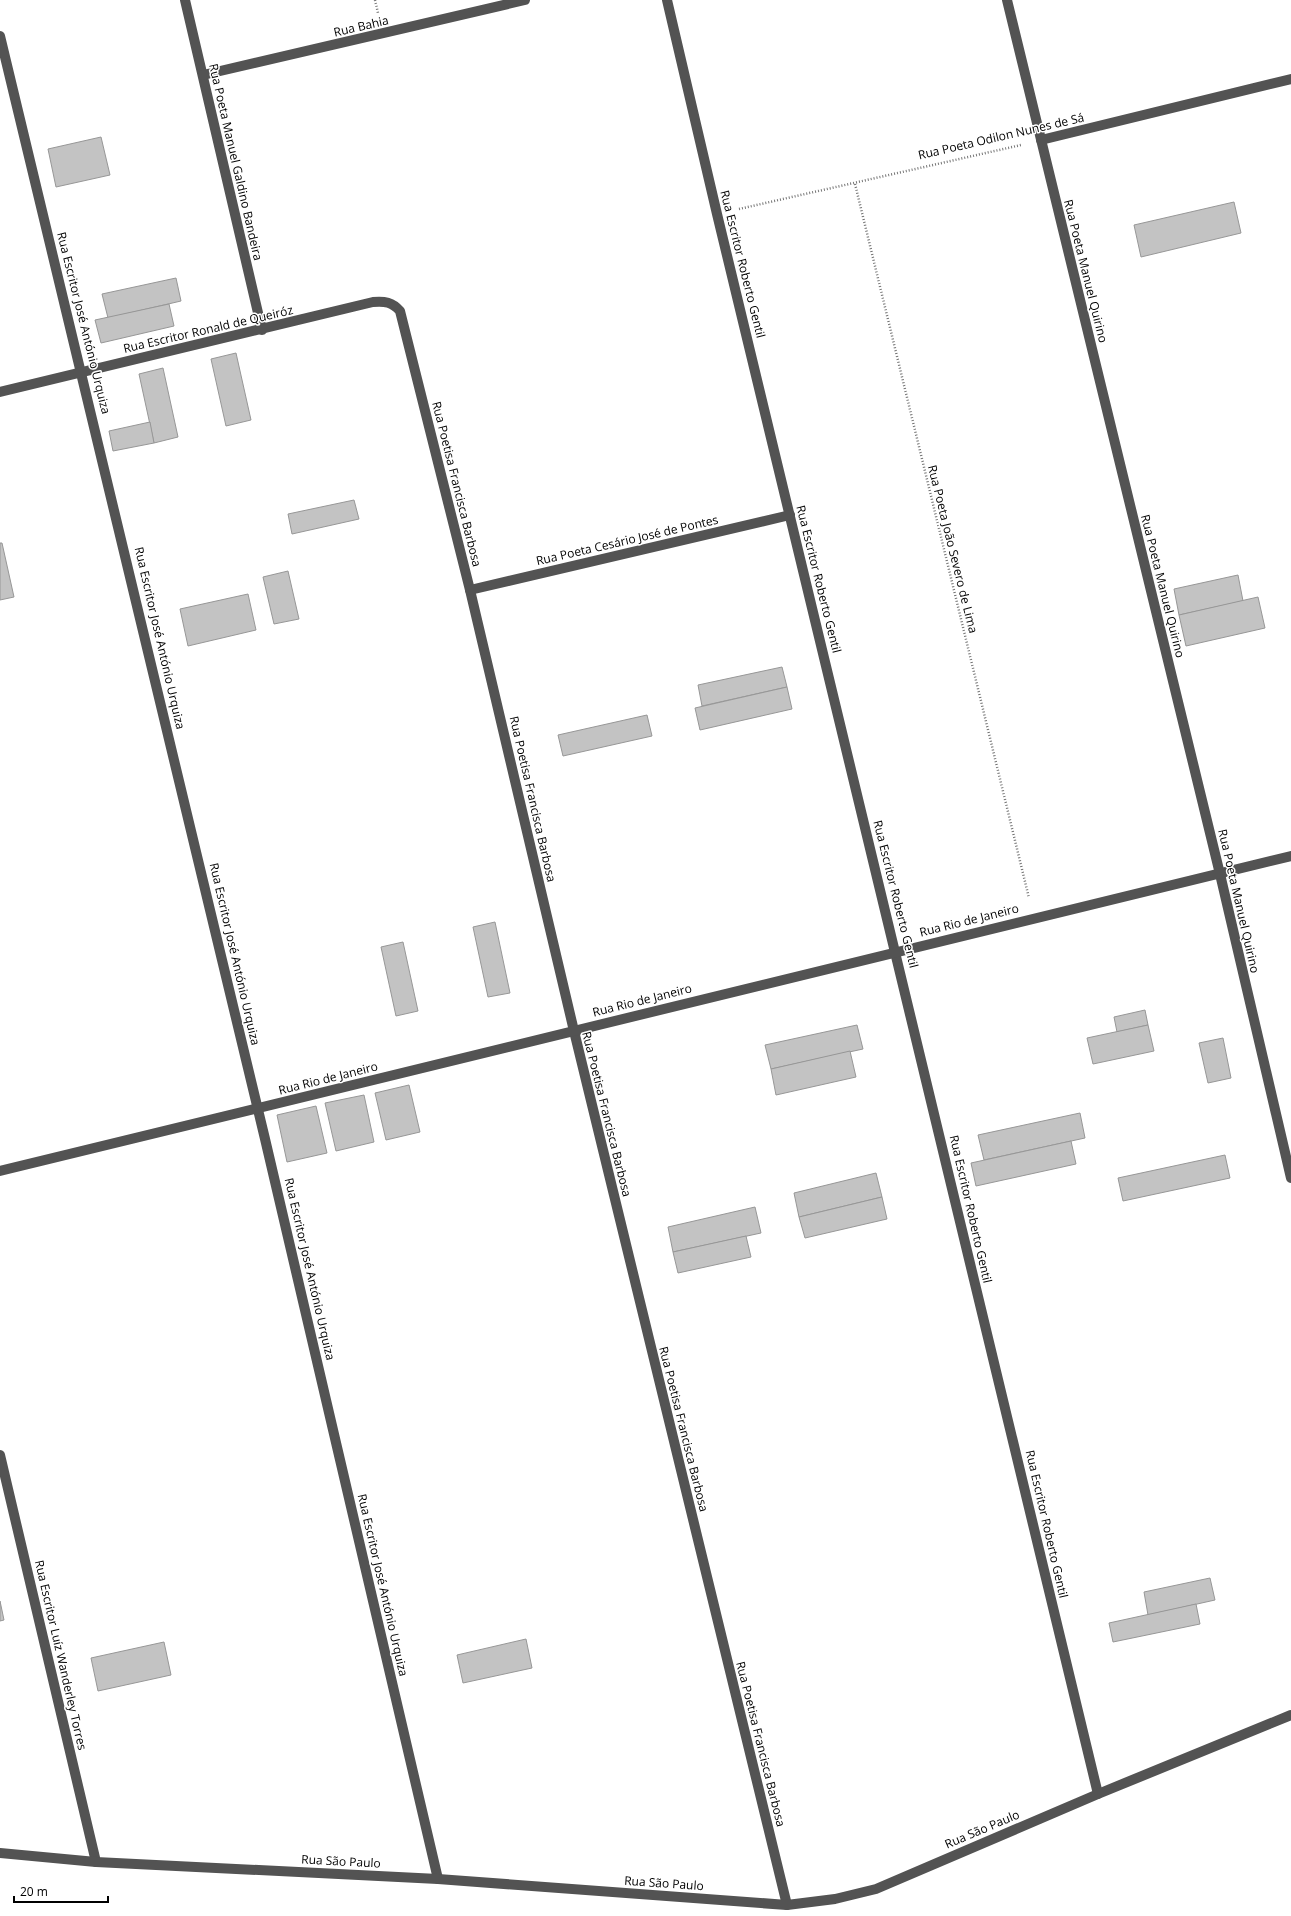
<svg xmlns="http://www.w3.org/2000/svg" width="1291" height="1916" font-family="'Open Sans',sans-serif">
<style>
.building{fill:#c3c3c3;stroke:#979797}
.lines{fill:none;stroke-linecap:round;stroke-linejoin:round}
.path{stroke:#757575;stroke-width:2.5;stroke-dasharray:1 2;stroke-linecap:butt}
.minor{stroke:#535353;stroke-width:10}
.labels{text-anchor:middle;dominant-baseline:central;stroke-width:3;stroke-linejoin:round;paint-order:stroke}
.street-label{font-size:12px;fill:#000;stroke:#fff}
</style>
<rect width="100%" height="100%" fill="#fff"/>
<!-- building -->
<g class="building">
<polygon points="101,137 110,175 56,187 48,149"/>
<polygon points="1234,202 1241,233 1141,257 1134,225"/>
<polygon points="176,278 181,301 108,318 102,294"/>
<polygon points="169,304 174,326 101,343 95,320"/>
<polygon points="236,353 251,420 226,426 211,359"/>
<polygon points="163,368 178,437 154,443 139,374"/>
<polygon points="150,422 154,443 113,451 109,431"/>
<polygon points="354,500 359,519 292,534 288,514"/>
<polygon points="0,543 2,543 14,597 0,600"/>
<polygon points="288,571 299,619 274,624 263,577"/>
<polygon points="1238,575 1243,601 1179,615 1174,589"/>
<polygon points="248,594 256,630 188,646 180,609"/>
<polygon points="1258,597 1265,628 1186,646 1179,615"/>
<polygon points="782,667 787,687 702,706 698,685"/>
<polygon points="787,687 792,709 700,730 695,708"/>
<polygon points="647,715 652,736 563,756 558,735"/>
<polygon points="495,922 510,993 488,997 473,927"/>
<polygon points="403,942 418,1011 396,1016 381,947"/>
<polygon points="1145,1010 1148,1025 1117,1032 1114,1017"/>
<polygon points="857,1025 863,1049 771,1069 765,1045"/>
<polygon points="1148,1025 1154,1051 1093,1064 1087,1038"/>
<polygon points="1223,1038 1231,1078 1208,1083 1199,1043"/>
<polygon points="850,1051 856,1077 776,1095 771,1069"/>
<polygon points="409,1085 420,1132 386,1140 375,1093"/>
<polygon points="364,1095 374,1142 336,1151 325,1103"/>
<polygon points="316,1106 327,1153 287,1162 277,1115"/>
<polygon points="1080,1113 1085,1138 984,1160 978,1135"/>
<polygon points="1071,1141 1076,1164 976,1186 971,1163"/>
<polygon points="1225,1155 1230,1178 1123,1201 1118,1178"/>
<polygon points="876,1173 882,1197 799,1217 794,1193"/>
<polygon points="882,1197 887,1219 805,1238 799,1217"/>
<polygon points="755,1207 761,1233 673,1252 668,1227"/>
<polygon points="746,1236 751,1257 678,1273 673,1252"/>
<polygon points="1210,1578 1215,1600 1148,1615 1144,1592"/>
<polygon points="0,1601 4,1620 0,1621"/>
<polygon points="1196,1604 1200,1624 1113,1642 1109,1623"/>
<polygon points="526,1639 532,1668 463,1683 457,1655"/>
<polygon points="164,1642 171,1675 98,1691 91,1658"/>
</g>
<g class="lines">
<!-- path -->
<g class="path">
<polyline points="375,0 378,13"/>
<polyline points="855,184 1029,898"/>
<polyline points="739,209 1021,145"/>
</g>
<!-- minor -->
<g class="minor">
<polyline points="185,0 262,330"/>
<polyline points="667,0 717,214 1098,1794"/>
<polyline points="1007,0 1220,874 1291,1178"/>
<path d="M0 36C151 649 295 1264 438 1879"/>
<polyline points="203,75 525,0"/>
<polyline points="1041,140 1291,79"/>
<path d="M0 392 373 302C385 301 392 302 400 311L470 590 574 1031 787 1905"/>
<polyline points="470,590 790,515"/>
<polyline points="0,1171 1291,856"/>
<polyline points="0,1455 96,1862"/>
<polyline points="0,1853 96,1862 438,1879 787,1905 835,1899 876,1889 1098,1794 1291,1715"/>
</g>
</g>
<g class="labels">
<!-- street labels -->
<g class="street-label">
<text transform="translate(361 26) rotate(-13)">Rua Bahia</text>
<text transform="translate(1001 136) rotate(-13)">Rua Poeta Odilon Nunes de Sá</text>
<text transform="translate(236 162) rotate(77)">Rua Poeta Manuel Galdino Bandeira</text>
<text transform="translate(743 264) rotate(76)">Rua Escritor Roberto Gentil</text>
<text transform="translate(1086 271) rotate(76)">Rua Poeta Manuel Quirino</text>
<text transform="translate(84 323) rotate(76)">Rua Escritor José António Urquiza</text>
<text transform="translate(208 329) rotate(-13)">Rua Escritor Ronald de Queiróz</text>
<text transform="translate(457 484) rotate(76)">Rua Poetisa Francisca Barbosa</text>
<text transform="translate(627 540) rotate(-13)">Rua Poeta Cesário José de Pontes</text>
<text transform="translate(953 549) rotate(76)">Rua Poeta João Severo de Lima</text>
<text transform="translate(819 579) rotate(76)">Rua Escritor Roberto Gentil</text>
<text transform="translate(1163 586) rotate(76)">Rua Poeta Manuel Quirino</text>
<text transform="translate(160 638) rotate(77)">Rua Escritor José António Urquiza</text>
<text transform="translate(533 799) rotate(77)">Rua Poetisa Francisca Barbosa</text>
<text transform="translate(896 894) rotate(76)">Rua Escritor Roberto Gentil</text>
<text transform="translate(1239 901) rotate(77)">Rua Poeta Manuel Quirino</text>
<text transform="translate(969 920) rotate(-14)">Rua Rio de Janeiro</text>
<text transform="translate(235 954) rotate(77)">Rua Escritor José António Urquiza</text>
<text transform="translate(642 1000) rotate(-14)">Rua Rio de Janeiro</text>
<text transform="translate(328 1078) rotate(-14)">Rua Rio de Janeiro</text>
<text transform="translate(607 1114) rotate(76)">Rua Poetisa Francisca Barbosa</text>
<text transform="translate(971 1209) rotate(77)">Rua Escritor Roberto Gentil</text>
<text transform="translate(310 1269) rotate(77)">Rua Escritor José António Urquiza</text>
<text transform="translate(684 1429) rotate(76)">Rua Poetisa Francisca Barbosa</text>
<text transform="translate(1047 1524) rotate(77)">Rua Escritor Roberto Gentil</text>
<text transform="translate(383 1585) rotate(77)">Rua Escritor José António Urquiza</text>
<text transform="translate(61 1655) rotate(77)">Rua Escritor Luíz Wanderley Torres</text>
<text transform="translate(761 1744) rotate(76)">Rua Poetisa Francisca Barbosa</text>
<text transform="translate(982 1829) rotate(-23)">Rua São Paulo</text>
<text transform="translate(341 1861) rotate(3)">Rua São Paulo</text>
<text transform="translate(664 1883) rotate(4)">Rua São Paulo</text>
</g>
</g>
<!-- scale -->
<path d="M14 1896v6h94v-6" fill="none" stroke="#000000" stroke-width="2"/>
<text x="20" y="1896" font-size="12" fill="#000000" stroke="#ffffff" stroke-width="3" paint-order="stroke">20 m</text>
</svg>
